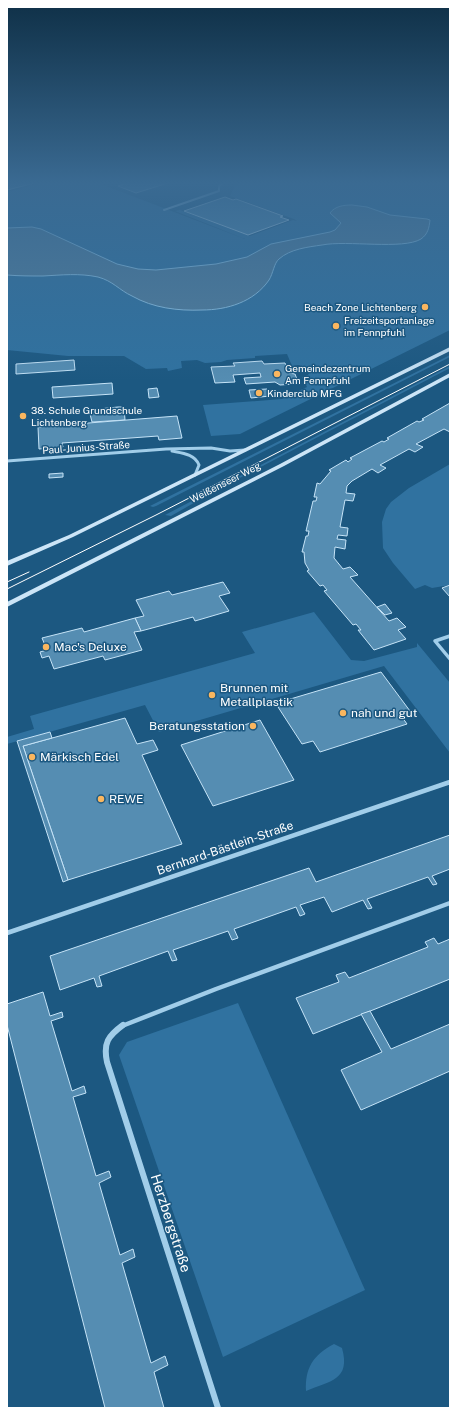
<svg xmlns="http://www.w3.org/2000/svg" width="457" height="1415" font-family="'Public Sans',sans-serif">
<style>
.green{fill:#3072a0}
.water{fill:#537e9c;stroke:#94caeb}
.building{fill:#558db2;stroke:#c5e3f7}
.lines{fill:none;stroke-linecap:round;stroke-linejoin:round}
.minor-far4{stroke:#a1cde9;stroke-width:2}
.minor-far3{stroke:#a1cde9;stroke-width:3}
.minor-far2{stroke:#a1cde9;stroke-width:3.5}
.minor-far1{stroke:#a1cde9;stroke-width:4.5}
.minor{stroke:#a1cde9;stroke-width:6}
.secondary{fill:#cce5f7;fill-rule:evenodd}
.tram{stroke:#fff;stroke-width:1}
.poi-dot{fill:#fab65f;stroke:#1c5881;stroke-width:1.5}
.labels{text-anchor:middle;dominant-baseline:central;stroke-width:3;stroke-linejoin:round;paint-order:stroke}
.far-poi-label{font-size:10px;fill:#fff;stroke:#1c5881;text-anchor:start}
.far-street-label{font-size:10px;fill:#fff;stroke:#1c5881}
.poi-label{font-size:12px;fill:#fff;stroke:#1c5881;text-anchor:start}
.street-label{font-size:12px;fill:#fff;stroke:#1c5881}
.near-street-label{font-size:14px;fill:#fff;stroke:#1c5881}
</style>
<rect width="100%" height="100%" fill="#1c5881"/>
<!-- green -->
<g class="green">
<polygon points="40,183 98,183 245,239 175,211 180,210 250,236 293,220 297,221 294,219 230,196 236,183 450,183 450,330 240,434 211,436 203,405 282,399 307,387 302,377 308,375 310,372 308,369 298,365 292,366 287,354 255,356 255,358 227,360 221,362 205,363 197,360 181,361 182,368 168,371 167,368 146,369 124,356 68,356 7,350 7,192"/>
<polygon points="450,355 450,357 156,506 153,507 150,506"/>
<polygon points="450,366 450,368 213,492 171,516 165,515"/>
<polygon points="450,464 450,585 432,588 425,585 415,589 393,563 383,548 382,522 386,509 391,502 409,488"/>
<polygon points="314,612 351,660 364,661 417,647 417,643 450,683 450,753 384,666 159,732 145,705 7,744 7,737 34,729 30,716 255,653 242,632"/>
<polygon points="238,1003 365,1290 223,1357 119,1055 127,1042"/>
<path d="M334 1344 342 1348C351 1380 330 1381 306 1391 305 1368 313 1355 334 1344Z"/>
</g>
<!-- water -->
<path class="water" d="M352 205 367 207 390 215 427 219 430 220C429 228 428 234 421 239 403 250 347 240 322 245 308 247 290 249 279 259 274 263 273 274 269 280 254 302 227 310 202 310 178 311 153 308 132 296 119 290 113 281 98 277 79 273 62 275 43 276 31 276 19 276 7 275V228L32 227 41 229 117 264 138 269 156 270 216 264 247 257 271 244 330 232 335 230 341 223 330 213C335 206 344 205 352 205Z"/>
<!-- building -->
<g class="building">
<polygon points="7,183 35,183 7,190"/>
<polygon points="128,183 168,183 136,193 118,186"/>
<polygon points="225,197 233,200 236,199 283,216 280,217 289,220 248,235 184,211"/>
<polygon points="74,360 75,370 16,374 16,364"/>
<polygon points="262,361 264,364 285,363 289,373 295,374 298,382 295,384 280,385 275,382 246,384 244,378 261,377 260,373 233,375 235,382 215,383 211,367 235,366 233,363"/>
<polygon points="112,383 113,394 53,398 52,387"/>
<polygon points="157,388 159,397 149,398 148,389"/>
<polygon points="267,389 270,396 251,398 249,390"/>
<polygon points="450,403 450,432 444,429 416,444 423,447 415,452 409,449 380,465 386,468 378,473 372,469 352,481 347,486 346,493 355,494 353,501 345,500 340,527 348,528 347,536 338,535 337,539 346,540 345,549 335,547 334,558 343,569 350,567 358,575 350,577 389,621 397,618 406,627 398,630 406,639 374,650 358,630 361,630 356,624 353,625 324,591 327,590 323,585 320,586 307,571 309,570 305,563 304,552 302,552 306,536 308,536 309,531 306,531 313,501 316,501 317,497 314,497 317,483 320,484 331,471 329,470 346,460 348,462 352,459 350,458 382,441 384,442 389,439 387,438 417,421 419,422 424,420 422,419"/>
<polygon points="118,407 124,407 125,420 92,422 89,410"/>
<polygon points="177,416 182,438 159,440 158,436 62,443 63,447 39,449 38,427"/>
<polygon points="63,473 63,477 49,478 49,474"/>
<polygon points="223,582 230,593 219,596 229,611 195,621 193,617 141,631 135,618 144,616 136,600 169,591 172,595"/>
<polygon points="450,585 450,597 442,588"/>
<polygon points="385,604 392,613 385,615 377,607"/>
<polygon points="135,618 141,631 134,632 142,650 105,660 103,656 54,669 49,656 42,658 40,652 47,650 42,638 82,628 84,632"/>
<polygon points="381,672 410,711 400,714 407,724 320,752 313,741 302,744 278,707 289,703 287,700"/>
<polygon points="125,718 137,744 153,740 158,750 142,755 182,844 68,880 23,746"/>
<polygon points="260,720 294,780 213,806 181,745"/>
<polygon points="50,732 52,738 23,746 68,880 63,882 17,741"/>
<polygon points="450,835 450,869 432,876 437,884 433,885 428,877 367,899 372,908 368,909 363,900 332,912 324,897 300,905 305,914 300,916 296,907 234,929 238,938 232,940 228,931 173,950 177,960 172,961 168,951 99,976 102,986 97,987 94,978 60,990 50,956 309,868 316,882"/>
<polygon points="434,938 438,944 450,939 450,979 313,1034 296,998 339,982 336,975 345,972 349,978 428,947 425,942"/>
<polygon points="43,992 50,1016 62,1012 63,1017 51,1021 72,1091 84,1086 86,1093 73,1097 96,1176 109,1171 111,1177 99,1183 120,1255 133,1249 135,1257 122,1263 151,1363 165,1356 168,1365 154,1372 164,1408 105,1408 7,1025 7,1004"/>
<polygon points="370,1011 391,1049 450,1024 450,1071 361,1110 341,1070 382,1052 361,1014"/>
</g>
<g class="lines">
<!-- minor-far4 -->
<polyline class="minor-far4" points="164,210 219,191 219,186 223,183"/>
<!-- minor-far3 -->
<g class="minor-far3">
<path d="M172 451C182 453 195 454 199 465L195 475"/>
<polyline points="7,461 166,449 211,448 230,451 245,450"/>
</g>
<!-- minor-far2 -->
<polyline class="minor-far2" points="450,636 435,641 450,659"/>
<!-- minor-far1 -->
<g class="minor-far1">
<polyline points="7,933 450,782"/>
<polyline points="122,1026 216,989 450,903"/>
</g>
<!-- minor -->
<path class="minor" d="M123 1025C108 1036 103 1043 107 1062L218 1408"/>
<!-- secondary -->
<g class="secondary">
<polygon points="450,347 450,351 73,537 7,566 7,561 69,535"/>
<polygon points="450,373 450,377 284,466 7,607 7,602 280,464"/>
</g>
<!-- tram -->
<g class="tram">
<polyline points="7,582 29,572"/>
<polyline points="7,589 156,515 450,364"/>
</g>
</g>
<!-- sky -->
<linearGradient id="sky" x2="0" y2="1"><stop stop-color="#0f3047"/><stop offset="0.48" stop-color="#3a6a92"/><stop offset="1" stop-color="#3a6a92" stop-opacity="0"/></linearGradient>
<rect width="457" height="381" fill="url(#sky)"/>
<!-- markers -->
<g class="poi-dot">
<circle cx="425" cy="307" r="4"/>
<circle cx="336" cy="326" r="4"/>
<circle cx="277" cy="374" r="4"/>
<circle cx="259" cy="393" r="4"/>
<circle cx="23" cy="416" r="4"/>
<circle cx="46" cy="647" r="4"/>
<circle cx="212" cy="695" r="4"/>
<circle cx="343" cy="713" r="4"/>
<circle cx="253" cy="726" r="4"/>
<circle cx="32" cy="757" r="4"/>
<circle cx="101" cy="799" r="4"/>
</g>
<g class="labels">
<!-- far-poi labels -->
<g class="far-poi-label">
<text x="417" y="307" text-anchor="end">Beach Zone Lichtenberg</text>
<text x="344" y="320">Freizeitsportanlage<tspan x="344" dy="12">im Fennpfuhl</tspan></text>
<text x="285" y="368">Gemeindezentrum<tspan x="285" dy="12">Am Fennpfuhl</tspan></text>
<text x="267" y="393">Kinderclub MFG</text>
<text x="31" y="410">38. Schule Grundschule<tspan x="31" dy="12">Lichtenberg</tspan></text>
</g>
<!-- far-street labels -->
<g class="far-street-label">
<text transform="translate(86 447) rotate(-4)">Paul-Junius-Straße</text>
<text transform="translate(225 482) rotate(-27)">Weißenseer Weg</text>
</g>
<!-- poi labels -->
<g class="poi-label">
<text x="54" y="647">Mac's Deluxe</text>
<text x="220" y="688">Brunnen mit<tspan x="220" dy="14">Metallplastik</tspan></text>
<text x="351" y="713">nah und gut</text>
<text x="245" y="726" text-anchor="end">Beratungsstation</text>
<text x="40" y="757">Märkisch Edel</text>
<text x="109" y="799">REWE</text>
</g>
<!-- street labels -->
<g class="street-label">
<text transform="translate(225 848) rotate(-19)">Bernhard-Bästlein-Straße</text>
</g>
<!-- near-street labels -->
<g class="near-street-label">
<text transform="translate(171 1223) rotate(72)">Herzbergstraße</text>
</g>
</g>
<!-- border -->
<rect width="457" height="1415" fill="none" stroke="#ffffff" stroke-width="16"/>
</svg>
